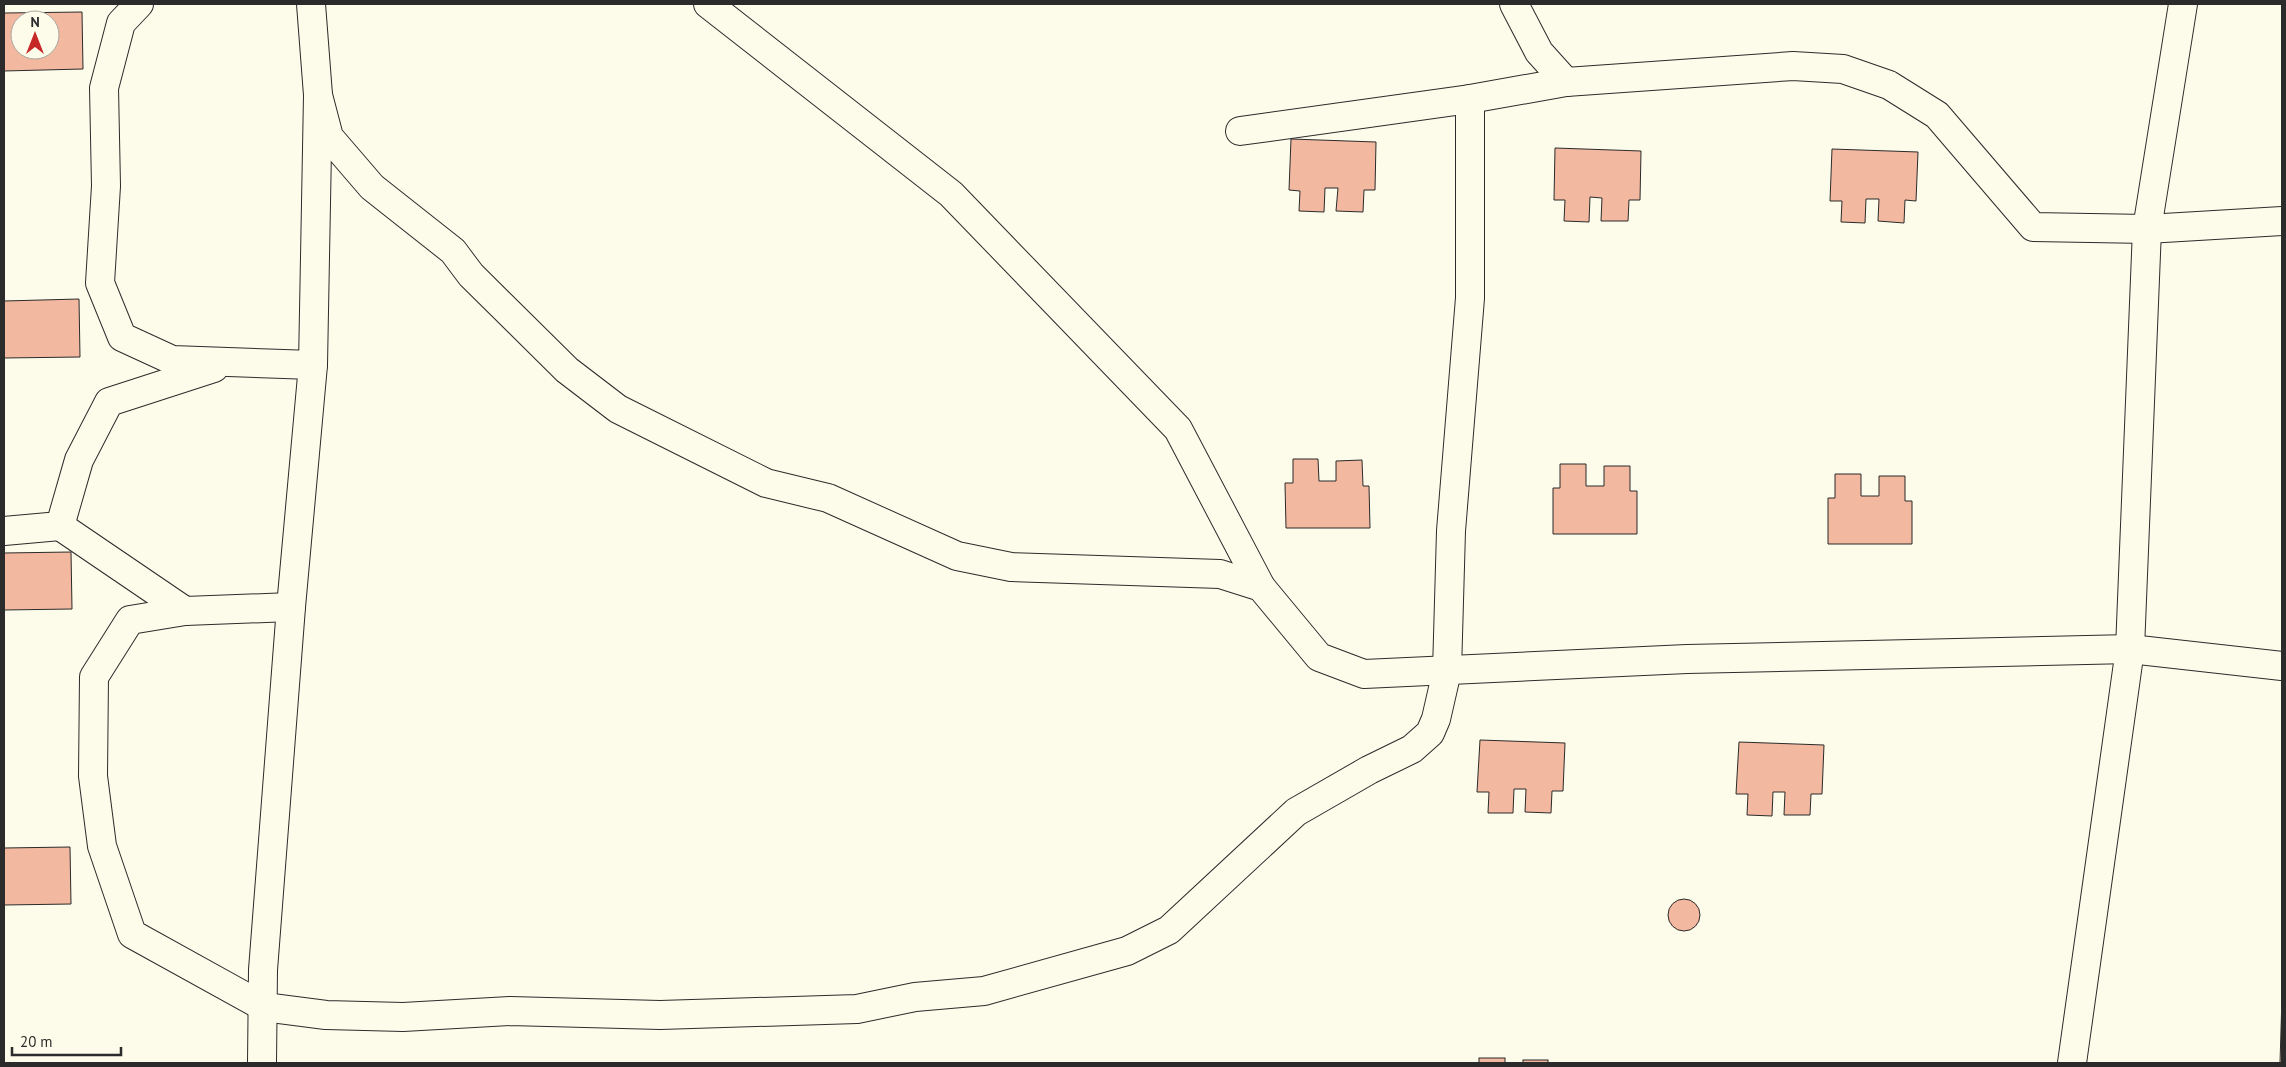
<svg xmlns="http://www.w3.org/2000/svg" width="2286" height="1067" font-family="'PT Sans',sans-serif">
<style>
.building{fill:#f2b8a0;stroke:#2b2b2b;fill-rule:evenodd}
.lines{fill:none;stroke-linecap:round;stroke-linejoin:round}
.minor-casing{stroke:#2b2b2b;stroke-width:30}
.minor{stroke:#fdfbea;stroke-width:28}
</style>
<rect width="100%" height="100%" fill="#fdfbea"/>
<!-- building -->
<g class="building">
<path d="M82 12 83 69 4 71V13ZM20 20H50V50H20Z"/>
<polygon points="1291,139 1376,142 1375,190 1364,190 1363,212 1336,211 1338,188 1325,188 1324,212 1299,211 1300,191 1289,190"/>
<polygon points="1555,148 1641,151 1640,200 1629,200 1628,221 1601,221 1602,198 1590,197 1589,222 1564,221 1565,200 1554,200"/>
<polygon points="1832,149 1918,152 1916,201 1905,200 1904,223 1878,221 1879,199 1866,199 1865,223 1841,222 1842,201 1830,201"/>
<polygon points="79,299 80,357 4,358 4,301"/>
<polygon points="1293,459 1318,459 1319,481 1336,481 1336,461 1362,460 1363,486 1369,486 1370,528 1286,528 1285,483 1293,483"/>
<polygon points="1560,464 1586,464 1586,486 1604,486 1604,466 1630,466 1630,491 1637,491 1637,534 1553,534 1553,488 1560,488"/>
<polygon points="1835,474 1861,474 1861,496 1879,496 1879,476 1905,476 1905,501 1912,501 1912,544 1828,544 1828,498 1835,498"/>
<polygon points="71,552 72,609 4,610 4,553"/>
<polygon points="1480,740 1565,743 1563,791 1552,791 1551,813 1525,812 1526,789 1514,789 1513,813 1488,813 1489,792 1477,792"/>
<polygon points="1739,742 1824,745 1822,794 1811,794 1810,815 1784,815 1785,792 1773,792 1772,816 1747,815 1748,794 1736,794"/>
<polygon points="70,847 71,904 4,905 4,848"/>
<circle cx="1684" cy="915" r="16"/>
<polygon points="2282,997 2282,1063 2280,1063"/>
<rect x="1479" y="1058" width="26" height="5"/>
<rect x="1523" y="1060" width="25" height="3"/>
</g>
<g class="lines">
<!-- minor casing -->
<g class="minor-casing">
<g id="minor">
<polyline points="139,4 121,23 104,88 106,186 100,283 122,337 172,360 313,365"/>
<polyline points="708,4 951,194 1178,429 1261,587"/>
<polyline points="1514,4 1539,52 1566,82"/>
<polyline points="318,95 329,137 372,187 453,251 471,275 567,370 618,409 766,483 828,498 957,556 1011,567 1220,574 1261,587 1319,657 1364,674 1687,659 2130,649 2282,666"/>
<polyline points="1240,131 1470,99 1566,82 1793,66 1843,69 1889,85 1937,115 2033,227 2147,229 2282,221"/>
<polyline points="60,526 185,611 291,607"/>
<polyline points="4,531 60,526 79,460 109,402 214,368"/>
<polyline points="185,611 130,620 94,677 93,776 102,846 132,934 264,1007 326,1015 403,1017 510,1011 660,1015 857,1009 915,997 984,991 1127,951 1169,930 1296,812 1369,770 1412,749 1430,733 1436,719 1447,671 1451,531 1470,298 1470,99"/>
<polyline points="262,1063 263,970 291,607 313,365 318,95 311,4"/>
<polyline points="2072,1063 2130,649 2147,229 2183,4"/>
</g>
</g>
<!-- minor -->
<use href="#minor" class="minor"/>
</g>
<!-- border -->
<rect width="2286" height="1067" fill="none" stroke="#2b2b2b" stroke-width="10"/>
<!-- north arrow -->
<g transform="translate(35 35)"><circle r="24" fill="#fdfbea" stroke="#a9a89e"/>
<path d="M0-4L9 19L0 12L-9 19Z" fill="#c62828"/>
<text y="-8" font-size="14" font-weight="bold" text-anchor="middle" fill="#2b2b2b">N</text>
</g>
<!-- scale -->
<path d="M12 1047v8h109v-8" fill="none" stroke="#2b2b2b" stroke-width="2.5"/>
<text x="20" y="1047" font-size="15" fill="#2b2b2b" stroke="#fdfbea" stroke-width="4" paint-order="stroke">20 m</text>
</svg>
